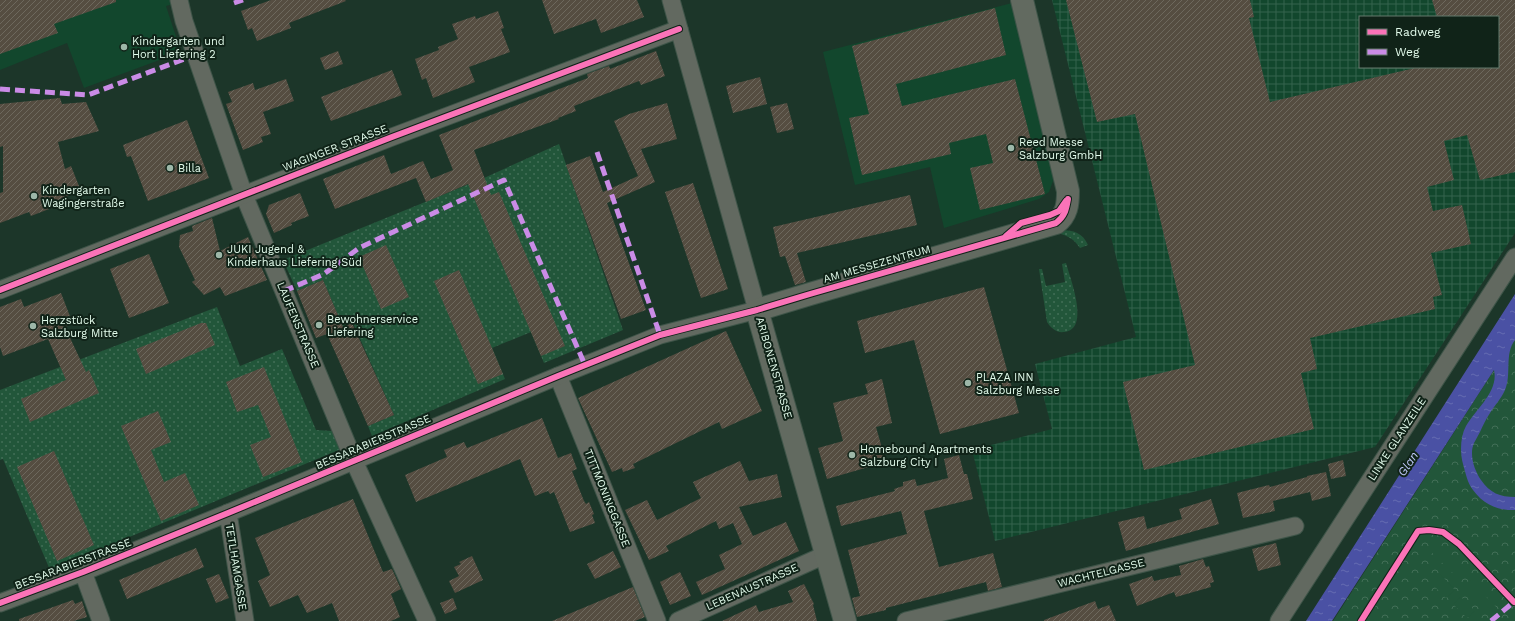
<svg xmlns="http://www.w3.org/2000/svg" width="1515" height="621" font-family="'Work Sans',sans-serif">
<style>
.built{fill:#12472d}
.industrial{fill:url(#industrial-grid);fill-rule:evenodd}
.grass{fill:url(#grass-dots)}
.park{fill:url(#park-crowns)}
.pitch{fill:#22563a}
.water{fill:url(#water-ripples)}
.building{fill:url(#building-hatch)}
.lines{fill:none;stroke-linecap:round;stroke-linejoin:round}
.street-casing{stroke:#3e5448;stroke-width:19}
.secondary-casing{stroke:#3e5448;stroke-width:24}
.street{stroke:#626960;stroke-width:17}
.secondary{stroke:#626a60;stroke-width:22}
.quiet{stroke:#ca8be6;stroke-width:5;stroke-dasharray:10 5;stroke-linecap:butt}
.cycleway-casing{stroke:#102318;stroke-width:8}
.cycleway{stroke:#fb73b8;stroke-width:6}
.poi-dot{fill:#9db7a8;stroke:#102318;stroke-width:1.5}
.labels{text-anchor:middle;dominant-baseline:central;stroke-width:4;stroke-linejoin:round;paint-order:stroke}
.poi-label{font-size:11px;fill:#e3fcec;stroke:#102318;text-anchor:start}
.street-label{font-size:11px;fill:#e3fcec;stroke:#102318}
.water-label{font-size:12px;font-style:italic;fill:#bfc7f8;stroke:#102318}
</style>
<defs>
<pattern id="industrial-grid" width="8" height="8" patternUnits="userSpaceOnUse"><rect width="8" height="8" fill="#12472d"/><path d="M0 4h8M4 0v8" fill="none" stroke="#34624c"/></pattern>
<pattern id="grass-dots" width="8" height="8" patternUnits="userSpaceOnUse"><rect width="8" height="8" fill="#22563a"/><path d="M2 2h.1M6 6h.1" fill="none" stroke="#426f57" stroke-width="1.8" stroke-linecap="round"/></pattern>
<pattern id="park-crowns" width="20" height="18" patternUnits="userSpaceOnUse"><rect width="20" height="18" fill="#22563a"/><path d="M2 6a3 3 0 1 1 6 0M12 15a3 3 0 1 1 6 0" fill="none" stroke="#426f57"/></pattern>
<pattern id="water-ripples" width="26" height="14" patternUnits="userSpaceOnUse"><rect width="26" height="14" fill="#4a51a4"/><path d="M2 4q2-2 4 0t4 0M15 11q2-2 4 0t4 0" fill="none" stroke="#646bb1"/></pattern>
<pattern id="building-hatch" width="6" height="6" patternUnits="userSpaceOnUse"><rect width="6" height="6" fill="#554d41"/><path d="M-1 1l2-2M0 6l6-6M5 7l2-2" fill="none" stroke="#6d685d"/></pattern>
</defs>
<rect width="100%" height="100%" fill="#1c3629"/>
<!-- built -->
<g class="built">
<polygon points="0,0 186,0 166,6 181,52 84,88 67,43 0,70"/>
<polygon points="1012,3 1052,171 1053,181 1049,192 1039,199 944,228 930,167 855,185 823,52"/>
</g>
<!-- industrial -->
<path class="industrial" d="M1052 0H1515V233L1375 447 995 541 972 450 1052 429 1035 364 1136 337ZM1360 17H1498V67H1360Z"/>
<!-- grass -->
<g class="grass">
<polygon points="559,144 623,330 544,363 531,332 492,348 505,379 372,436 368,426 394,415 353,323 343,327 323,280 297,291 283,260 484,178"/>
<path d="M1061 230C1073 230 1083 233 1088 245L1080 248C1074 239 1068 236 1058 233Z"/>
<path d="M1066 263C1070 278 1091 330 1064 332 1056 333 1051 328 1047 322L1039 269H1042L1046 286 1065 282 1062 264Z"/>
<polygon points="217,307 240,366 282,349 316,430 333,431 341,449 50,570 3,459 0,460 0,390"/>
</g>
<!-- park -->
<polygon class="park" points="1515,340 1515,621 1333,621 1503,356"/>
<!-- pitch -->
<g class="pitch">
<polygon points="1434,541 1464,571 1457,577 1427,548"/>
<polygon points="1440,574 1455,590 1446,598 1431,583"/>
<polygon points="1470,580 1497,608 1491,615 1463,586"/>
<polygon points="1461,597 1475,611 1467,618 1453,604"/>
</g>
<!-- water -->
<path class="water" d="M1515 294V340C1504 354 1512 374 1505 390 1501 399 1495 405 1490 413 1486 419 1483 425 1480 432 1478 436 1476 439 1474 443 1469 454 1474 470 1481 480 1490 493 1500 497 1515 497V510C1498 511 1483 504 1473 490 1467 482 1466 474 1463 464 1460 453 1460 437 1466 426 1476 409 1499 391 1494 370L1332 621H1306Z"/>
<!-- building -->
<g class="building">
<polygon points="0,0 116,0 116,2 54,24 58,33 0,54"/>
<polygon points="271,0 345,0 346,1 289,23 291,28 257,41 252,28 248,30 241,11"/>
<polygon points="542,0 637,0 644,17 601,33 596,19 554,34"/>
<polygon points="1066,0 1250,0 1254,17 1249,18 1270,102 1419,67 1498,67 1498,17 1437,17 1432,0 1515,0 1515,172 1480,180 1467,135 1444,141 1454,180 1427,187 1433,211 1462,205 1471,244 1431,253 1442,295 1433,297 1435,309 1310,338 1317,369 1301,373 1314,429 1144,470 1123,382 1195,365 1135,114 1097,122"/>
<polygon points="995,8 1006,55 896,84 902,106 1015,79 1045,194 980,210 970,168 993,163 986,134 949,143 951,154 862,175 849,118 869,114 852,46"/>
<polygon points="498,11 504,28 501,29 510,52 469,67 475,82 433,98 426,78 422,80 415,59 439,50 438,47 458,39 452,24 475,16 476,19"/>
<polygon points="338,51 343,64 325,70 320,58"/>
<polygon points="656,51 665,76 641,85 639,81 574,106 576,111 558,118 559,119 474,150 491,195 499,192 565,346 541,356 468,184 426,202 416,178 335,209 323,179 384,155 391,174 423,161 431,179 453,170 439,135 588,78 587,74 609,66 610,69"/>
<polygon points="392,70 402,95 331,121 321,97"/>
<polygon points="760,77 767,104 733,113 726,86"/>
<polygon points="286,79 294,101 263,112 271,134 261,137 263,142 243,150 226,104 232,102 228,92 253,83 255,90"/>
<polygon points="60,98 62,104 86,102 99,131 58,142 65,169 71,166 81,191 60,199 62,204 31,216 29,212 0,223 0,193 3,192 3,146 0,147 0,104"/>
<polygon points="667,103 677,139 641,149 655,182 607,203 646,310 621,319 566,165 590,156 603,192 638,176 614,121 629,114"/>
<polygon points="787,103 794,129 777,133 770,107"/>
<polygon points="187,120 209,178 148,201 131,156 127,157 123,145"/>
<polygon points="693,183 728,289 701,298 665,192"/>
<polygon points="300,193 309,216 291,223 292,225 274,233 266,214 269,205"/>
<polygon points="910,195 917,225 797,253 806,282 795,285 785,256 780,257 773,227"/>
<polygon points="212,218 220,251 248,237 267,280 225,296 220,287 204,295 192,282 195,280 179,247 180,235 193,231 192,226"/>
<polygon points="386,245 409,297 381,309 359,257"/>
<polygon points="149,254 169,303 129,318 110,269"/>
<polygon points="459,270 503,374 478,384 434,281"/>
<polygon points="323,280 343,327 352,323 394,415 368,426 327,334 316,338 297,291"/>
<polygon points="984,287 1019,413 940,434 914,340 865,353 857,321"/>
<polygon points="61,293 73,324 65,327 86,372 89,370 99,393 30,422 21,399 66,380 48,339 3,356 0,347 0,307 21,299 24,307"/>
<polygon points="201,323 206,323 215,345 146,374 136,349"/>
<polygon points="726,331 762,411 722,429 719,422 633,464 635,468 623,472 622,468 612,472 578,398"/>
<polygon points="264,367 302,462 263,477 250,445 271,437 258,405 237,412 226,382"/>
<polygon points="882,379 892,423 876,427 886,462 827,479 818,448 843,441 833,403 868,394 865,384"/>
<polygon points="158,411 171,442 151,450 164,482 185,473 199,505 161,521 121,426"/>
<polygon points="542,418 558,458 571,453 577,469 572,471 584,501 586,504 589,502 594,514 592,515 595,523 570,532 554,492 550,494 548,491 535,496 520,459 416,502 405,475 447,457 444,450 464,442 467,448"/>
<polygon points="54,451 94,545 57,561 17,467"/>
<polygon points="959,455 964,474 967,474 973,499 924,511 939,567 993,553 1002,587 988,591 986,582 886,608 886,610 857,617 852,598 860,596 848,550 907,534 901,511 841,526 836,506 895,491 894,489 903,486 903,482 915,479 917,486 948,478 944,459"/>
<polygon points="1343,460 1346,476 1331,479 1328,464"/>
<polygon points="740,461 749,481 777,474 782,497 739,507 753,536 786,522 799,551 702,595 696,582 725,569 719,555 742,544 733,523 719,529 716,521 666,546 669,551 649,560 625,510 647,500 657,520 701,498 693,482"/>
<polygon points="1326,472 1331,496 1312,501 1310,492 1273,501 1275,511 1243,518 1237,493 1269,485 1270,487 1307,477 1307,476"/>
<polygon points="353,499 383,572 392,569 401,589 391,594 400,617 391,621 339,621 332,603 307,613 298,595 270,607 258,581 270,575 255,538"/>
<polygon points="1211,499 1219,524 1126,551 1118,522 1144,516 1147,529 1182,519 1179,509"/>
<polygon points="1276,543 1281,565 1258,571 1252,549"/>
<polygon points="196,548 204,567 127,599 119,580"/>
<polygon points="613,551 621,567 595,579 587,564"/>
<polygon points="472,556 483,580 455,593 449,581 459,576 454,567 461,564 459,562"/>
<polygon points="1203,559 1206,567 1209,566 1214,582 1210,583 1211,587 1176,597 1174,592 1137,606 1129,584 1152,576 1154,581 1181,575 1179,566"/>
<polygon points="680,572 691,596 670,605 660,582"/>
<polygon points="219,574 229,598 216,603 206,579"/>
<polygon points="804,584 814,604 813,605 817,621 722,621 756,605 759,612 793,602 788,591"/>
<polygon points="633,587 645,617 635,621 552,621"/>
<polygon points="453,598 457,609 445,614 440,603"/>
<polygon points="73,600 75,604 82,601 87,617 74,621 19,621 19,619"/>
<polygon points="1095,601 1098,609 1109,605 1116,621 1044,621 1044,620"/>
</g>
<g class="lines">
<!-- street casing -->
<g class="street-casing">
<g id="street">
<polyline points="179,0 184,21 244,195 354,461 427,621"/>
<polyline points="0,290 392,137 679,29"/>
<polyline points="558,376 657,621"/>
<polyline points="228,513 245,621"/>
<polyline points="83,572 101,621"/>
<polyline points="0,603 83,572 228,513 558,376 660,335 757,310 671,0"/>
<polyline points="678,621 827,554"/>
<polyline points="906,621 1295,526"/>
<polyline points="1279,621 1515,257"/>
</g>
</g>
<!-- secondary casing -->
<g class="secondary-casing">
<path id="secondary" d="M845 621 757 310 810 294 1056 223C1067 215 1068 204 1068 191L1022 0"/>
</g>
<!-- street -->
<use href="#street" class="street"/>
<!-- secondary -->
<use href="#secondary" class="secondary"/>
<!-- quiet -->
<g class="quiet">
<polyline points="234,3 243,0"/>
<polyline points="0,89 88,95 195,55"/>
<polyline points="597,152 660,335"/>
<polyline points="284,291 324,274 359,248 504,180 585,365"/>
<polyline points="1491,621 1515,601"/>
</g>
<!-- cycleway casing -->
<g class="cycleway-casing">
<g id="cycleway">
<polyline points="1006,236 1021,223 1050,215 1059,211 1066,201"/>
<polyline points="0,290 392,137 679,29"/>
<path d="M0 603 83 572 228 513 558 376 660 335 757 310 810 294 1056 223C1065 216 1066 210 1068 199"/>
<polyline points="1361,621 1418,531 1429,530 1443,532 1459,544 1514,602"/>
</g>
</g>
<!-- cycleway -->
<use href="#cycleway" class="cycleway"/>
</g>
<!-- markers -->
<g class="poi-dot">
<circle cx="124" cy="47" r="4"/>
<circle cx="1011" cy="148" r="4"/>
<circle cx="170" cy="168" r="4"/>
<circle cx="34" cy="196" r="4"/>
<circle cx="219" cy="255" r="4"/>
<circle cx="319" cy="325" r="4"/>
<circle cx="33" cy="326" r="4"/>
<circle cx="968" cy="383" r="4"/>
<circle cx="852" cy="455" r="4"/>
</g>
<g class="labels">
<!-- poi labels -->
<g class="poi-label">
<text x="132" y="41">Kindergarten und<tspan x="132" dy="13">Hort Liefering 2</tspan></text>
<text x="1019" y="142">Reed Messe<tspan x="1019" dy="13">Salzburg GmbH</tspan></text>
<text x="178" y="168">Billa</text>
<text x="42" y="190">Kindergarten<tspan x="42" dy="13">Wagingerstraße</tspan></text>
<text x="227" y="249">JUKI Jugend &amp;<tspan x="227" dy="13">Kinderhaus Liefering Süd</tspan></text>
<text x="327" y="319">Bewohnerservice<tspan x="327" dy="13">Liefering</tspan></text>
<text x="41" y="320">Herzstück<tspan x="41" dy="13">Salzburg Mitte</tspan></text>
<text x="976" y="377">PLAZA INN<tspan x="976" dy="13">Salzburg Messe</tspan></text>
<text x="860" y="449">Homebound Apartments<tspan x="860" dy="13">Salzburg City I</tspan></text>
</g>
<!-- street labels -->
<g class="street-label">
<text transform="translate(335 148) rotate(-21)">WAGINGER STRASSE</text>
<text transform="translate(877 264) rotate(-16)">AM MESSEZENTRUM</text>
<text transform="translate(298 325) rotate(67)">LAUFENSTRASSE</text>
<text transform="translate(774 368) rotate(74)">ARIBONENSTRASSE</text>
<text transform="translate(1397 439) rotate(-57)">LINKE GLANZEILE</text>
<text transform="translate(373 442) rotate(-23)">BESSARABIERSTRASSE</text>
<text transform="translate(607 498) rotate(68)">TITTMONINGGASSE</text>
<text transform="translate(73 564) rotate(-21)">BESSARABIERSTRASSE</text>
<text transform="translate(236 567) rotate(81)">TETLHAMGASSE</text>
<text transform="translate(1101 573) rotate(-14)">WACHTELGASSE</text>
<text transform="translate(752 587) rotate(-24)">LEBENAUSTRASSE</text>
</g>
<!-- water labels -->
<g class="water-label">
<text transform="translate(1408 464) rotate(-57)">Glan</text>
</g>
</g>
<!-- legend -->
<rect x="1359" y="16" width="140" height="52" fill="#102318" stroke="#647a6d"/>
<rect x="1367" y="29" width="20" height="6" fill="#fb73b8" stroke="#647a6d"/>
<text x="1395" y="36" font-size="12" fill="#e3fcec">Radweg</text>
<rect x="1367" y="49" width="20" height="6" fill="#ca8be6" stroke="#647a6d"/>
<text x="1395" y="56" font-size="12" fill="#e3fcec">Weg</text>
</svg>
